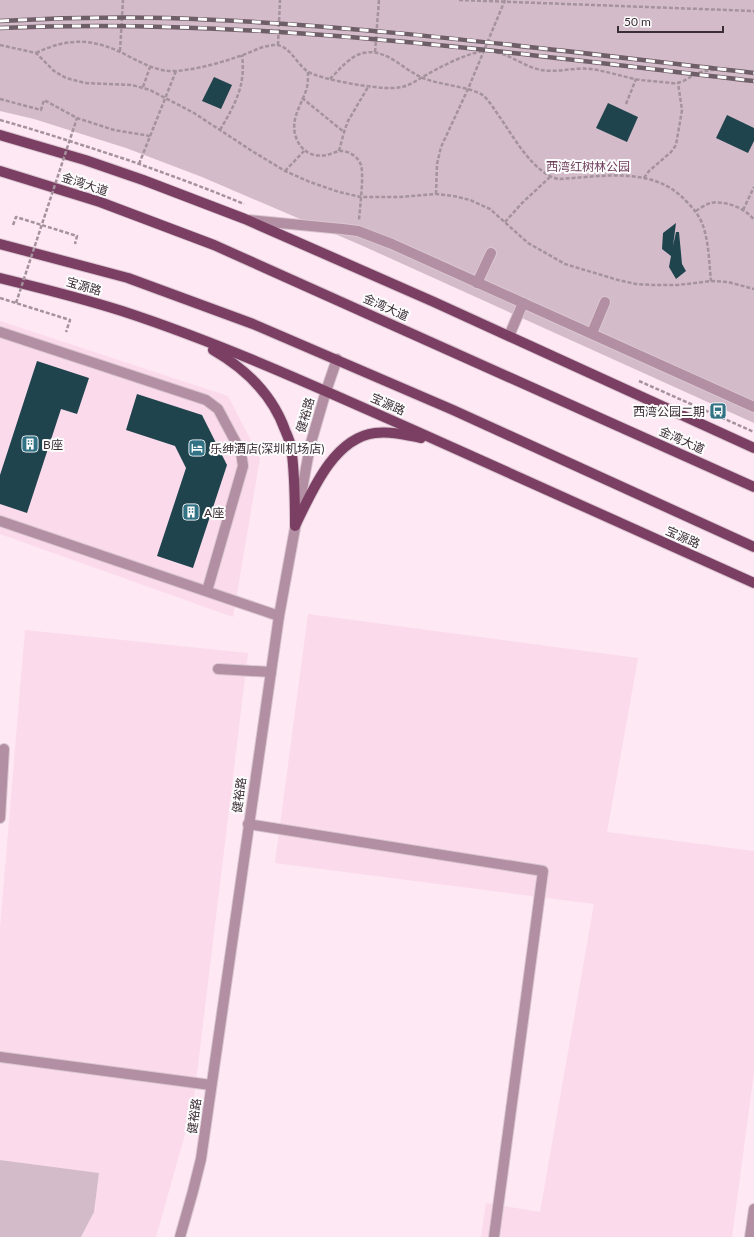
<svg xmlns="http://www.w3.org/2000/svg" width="754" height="1237" font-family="Lato,'Noto Sans SC',sans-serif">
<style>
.built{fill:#fbdaec}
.green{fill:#d4bbc9}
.building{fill:#20444e}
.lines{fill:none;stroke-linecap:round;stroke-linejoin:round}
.minor-casing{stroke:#dac6d1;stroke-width:12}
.major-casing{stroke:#dac6d1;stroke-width:12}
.path{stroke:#a4929c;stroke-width:2.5;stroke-dasharray:4 2;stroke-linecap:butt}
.minor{stroke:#b28fa2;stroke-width:10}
.major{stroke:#7a3f63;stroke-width:10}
.rail-casing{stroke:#6e5e67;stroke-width:4.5}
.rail{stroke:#fcfcfc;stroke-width:3;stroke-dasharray:9;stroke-linecap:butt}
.path-bridge{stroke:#a4929c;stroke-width:2.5;stroke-dasharray:4 2;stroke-linecap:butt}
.labels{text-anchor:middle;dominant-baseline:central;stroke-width:4;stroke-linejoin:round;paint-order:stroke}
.park-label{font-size:12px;fill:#713f5d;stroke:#fcfcfc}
.street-label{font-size:12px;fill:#3a2d34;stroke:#fcfcfc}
.poi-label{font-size:12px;fill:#3a2d34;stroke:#fcfcfc;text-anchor:start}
</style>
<rect width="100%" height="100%" fill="#fde8f3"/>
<!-- built -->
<g class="built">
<polygon points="0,321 228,396 260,458 233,617 0,534"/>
<polygon points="308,614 638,658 607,832 754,851 754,1072 732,1237 481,1237 486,1203 540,1212 594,904 275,863"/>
<polygon points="25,630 248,653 193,1106 156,1237 81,1237 94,1212 99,1173 0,1160 0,928"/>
</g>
<!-- green -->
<g class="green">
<polygon points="0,0 754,0 754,423 363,246 202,177 126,148 34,119 0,111"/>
<polygon points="0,1160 99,1173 94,1212 81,1237 0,1237"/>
</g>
<!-- building -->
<g class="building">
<polygon points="214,77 232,85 221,109 202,101"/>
<polygon points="608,103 638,117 627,142 596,128"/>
<polygon points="727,115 754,128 754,141 748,153 716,138"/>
<polygon points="676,223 673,246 676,232 679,232 682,264 686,271 676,279 669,267 671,256 662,249 663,233"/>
<polygon points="37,361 89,378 77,414 61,409 27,513 0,504 0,475"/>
<polygon points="137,394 202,415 227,465 193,568 157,556 186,468 175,446 126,430"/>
</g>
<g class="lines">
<!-- minor casing -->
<g class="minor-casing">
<g id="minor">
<polyline points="249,220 342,229 358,231 392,244 523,303"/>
<polyline points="477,283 491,253"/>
<polyline points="0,332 206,400 218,409 241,452 243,466 207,591"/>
<polyline points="592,333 605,302"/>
<polyline points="509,336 523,303 754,407"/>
<polyline points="0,521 279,616"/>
<polyline points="218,669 271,672"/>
<polyline points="0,818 4,749"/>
<polyline points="248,824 543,871 494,1237"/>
<polyline points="0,1057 211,1085"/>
<polyline points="180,1237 193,1191 201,1159 271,672 279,616 310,446 326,391 337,359"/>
<polyline points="750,1237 754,1209"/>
</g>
</g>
<!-- major casing -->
<g class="major-casing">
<g id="major">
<polyline points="0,135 85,160 143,180 245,219 434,302 754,448"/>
<polyline points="0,171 100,202 214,245 754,487"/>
<polyline points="0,244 128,278 253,324 453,410 754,547"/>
<path d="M0 278C41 288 82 298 122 311 223 344 321 389 418 432 530 482 642 533 754 583"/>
<path d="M213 350C246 369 272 394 285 430 287 435 290 441 291 447 295 473 295 500 295 526"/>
<path d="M296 524C312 491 334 438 375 433 391 431 406 435 421 438"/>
</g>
</g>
<!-- path -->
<g class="path">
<polyline points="459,0 754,11"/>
<polyline points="0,45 36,53 54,71 66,78 85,83 132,85 150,90 194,113 252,151 285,171 310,182 339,192 361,197 400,197 436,194 454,196 470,200 490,209 528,243 565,264 618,280 636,284 652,285 678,285 711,281 728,282 754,289"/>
<polyline points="278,45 280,0"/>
<polyline points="120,51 123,0"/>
<polyline points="375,52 379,0"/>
<path d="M36 53C71 36 97 39 130 57 146 65 159 72 177 71 198 69 220 63 240 56 252 52 263 45 276 45 290 46 296 63 307 71 321 80 376 89 393 88 404 88 411 84 421 78 436 69 466 53 484 51 506 50 521 66 541 70 557 73 574 67 591 69 606 71 620 76 635 79 644 81 653 81 662 82 667 82 672 84 677 83 684 82 691 76 698 73 716 67 735 70 754 73"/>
<path d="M308 72C308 77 308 82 307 87 303 103 291 116 295 134 299 150 311 158 327 155 331 154 335 152 339 151 347 150 358 156 361 165 364 175 360 207 359 220"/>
<path d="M330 79C340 69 350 56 363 53 387 48 403 70 423 78 439 85 473 87 484 96 490 102 494 109 499 116 513 136 533 173 558 179 601 177 653 165 686 201 693 208 698 214 702 223 709 241 709 262 711 281"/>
<polyline points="143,87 150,67"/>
<polyline points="302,98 344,132"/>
<polyline points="0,99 41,110 44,100 77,118 114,130 150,136"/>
<polyline points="626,104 636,79"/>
<path d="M0 120C43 132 85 146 128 160 167 174 206 188 244 204"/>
<path d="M220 130C235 104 246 86 242 55"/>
<polyline points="339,151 344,132 348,121 368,87"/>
<polyline points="139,164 176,71"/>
<polyline points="285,171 304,151"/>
<polyline points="644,178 649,171 671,152 676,145 682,110 678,83"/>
<polyline points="436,194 437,164 441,147 468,89 505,0"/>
<polyline points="743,210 754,187"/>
<path d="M696 211C700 208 705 205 710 203 724 200 746 208 754 220"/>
<polyline points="505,222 522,203 550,177"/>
<polyline points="13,225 16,217 77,236 75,244"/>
<polyline points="0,298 70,320 66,332"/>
<polyline points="639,381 754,432"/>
</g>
<!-- minor -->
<use href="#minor" class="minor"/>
<!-- major -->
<use href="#major" class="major"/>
<!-- rail casing -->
<g class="rail-casing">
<g id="rail">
<path d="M0 21C56 18 112 17 167 18 364 24 559 51 754 73"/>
<path d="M0 28C253 17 503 52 754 81"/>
</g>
</g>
<!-- rail -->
<use href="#rail" class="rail"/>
<!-- path-bridge -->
<polyline class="path-bridge" points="16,303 77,118"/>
</g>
<!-- icons -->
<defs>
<g id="bus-square" transform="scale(0.9)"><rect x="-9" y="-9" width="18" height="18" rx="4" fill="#317385" stroke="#fcfcfc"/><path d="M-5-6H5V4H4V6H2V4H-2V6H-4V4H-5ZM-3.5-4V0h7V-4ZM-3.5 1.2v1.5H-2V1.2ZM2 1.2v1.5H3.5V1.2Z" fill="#fff"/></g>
<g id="building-square" transform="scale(0.9)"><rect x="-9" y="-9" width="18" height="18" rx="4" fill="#317385" stroke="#fcfcfc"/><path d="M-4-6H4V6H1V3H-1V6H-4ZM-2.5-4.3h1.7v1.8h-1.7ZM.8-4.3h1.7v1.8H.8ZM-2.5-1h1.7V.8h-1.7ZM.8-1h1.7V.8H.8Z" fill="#fff"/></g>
<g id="hotel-square" transform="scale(0.9)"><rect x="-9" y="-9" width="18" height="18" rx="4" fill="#317385" stroke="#fcfcfc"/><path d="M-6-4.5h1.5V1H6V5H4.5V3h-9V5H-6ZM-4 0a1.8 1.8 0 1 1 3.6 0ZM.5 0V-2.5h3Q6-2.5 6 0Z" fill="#fff"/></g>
</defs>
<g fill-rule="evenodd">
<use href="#bus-square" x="718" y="411"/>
<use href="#building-square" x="30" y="444"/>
<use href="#hotel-square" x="197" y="448"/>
<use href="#building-square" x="191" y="512"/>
</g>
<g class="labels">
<!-- park labels -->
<g class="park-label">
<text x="588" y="166">西湾红树林公园</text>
</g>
<!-- street labels -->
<g class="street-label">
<text transform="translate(85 184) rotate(18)">金湾大道</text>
<text transform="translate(84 286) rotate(16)">宝源路</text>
<text transform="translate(386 307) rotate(24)">金湾大道</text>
<text transform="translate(388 404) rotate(24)">宝源路</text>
<text transform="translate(305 415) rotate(-74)">健裕路</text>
<text transform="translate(682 440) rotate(24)">金湾大道</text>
<text transform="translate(683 537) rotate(24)">宝源路</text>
<text transform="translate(239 795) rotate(-82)">健裕路</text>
<text transform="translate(194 1116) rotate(-82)">健裕路</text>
</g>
<!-- poi labels -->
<g class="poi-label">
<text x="705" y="411" text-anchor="end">西湾公园二期</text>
<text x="43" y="444">B座</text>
<text x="210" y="448">乐绅酒店(深圳机场店)</text>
<text x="204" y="512">A座</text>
</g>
</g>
<!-- scale -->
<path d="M618 26v6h105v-6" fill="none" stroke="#3a2d34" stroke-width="2"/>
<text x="624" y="26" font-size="12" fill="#3a2d34" stroke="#fcfcfc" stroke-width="3" paint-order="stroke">50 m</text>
</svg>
